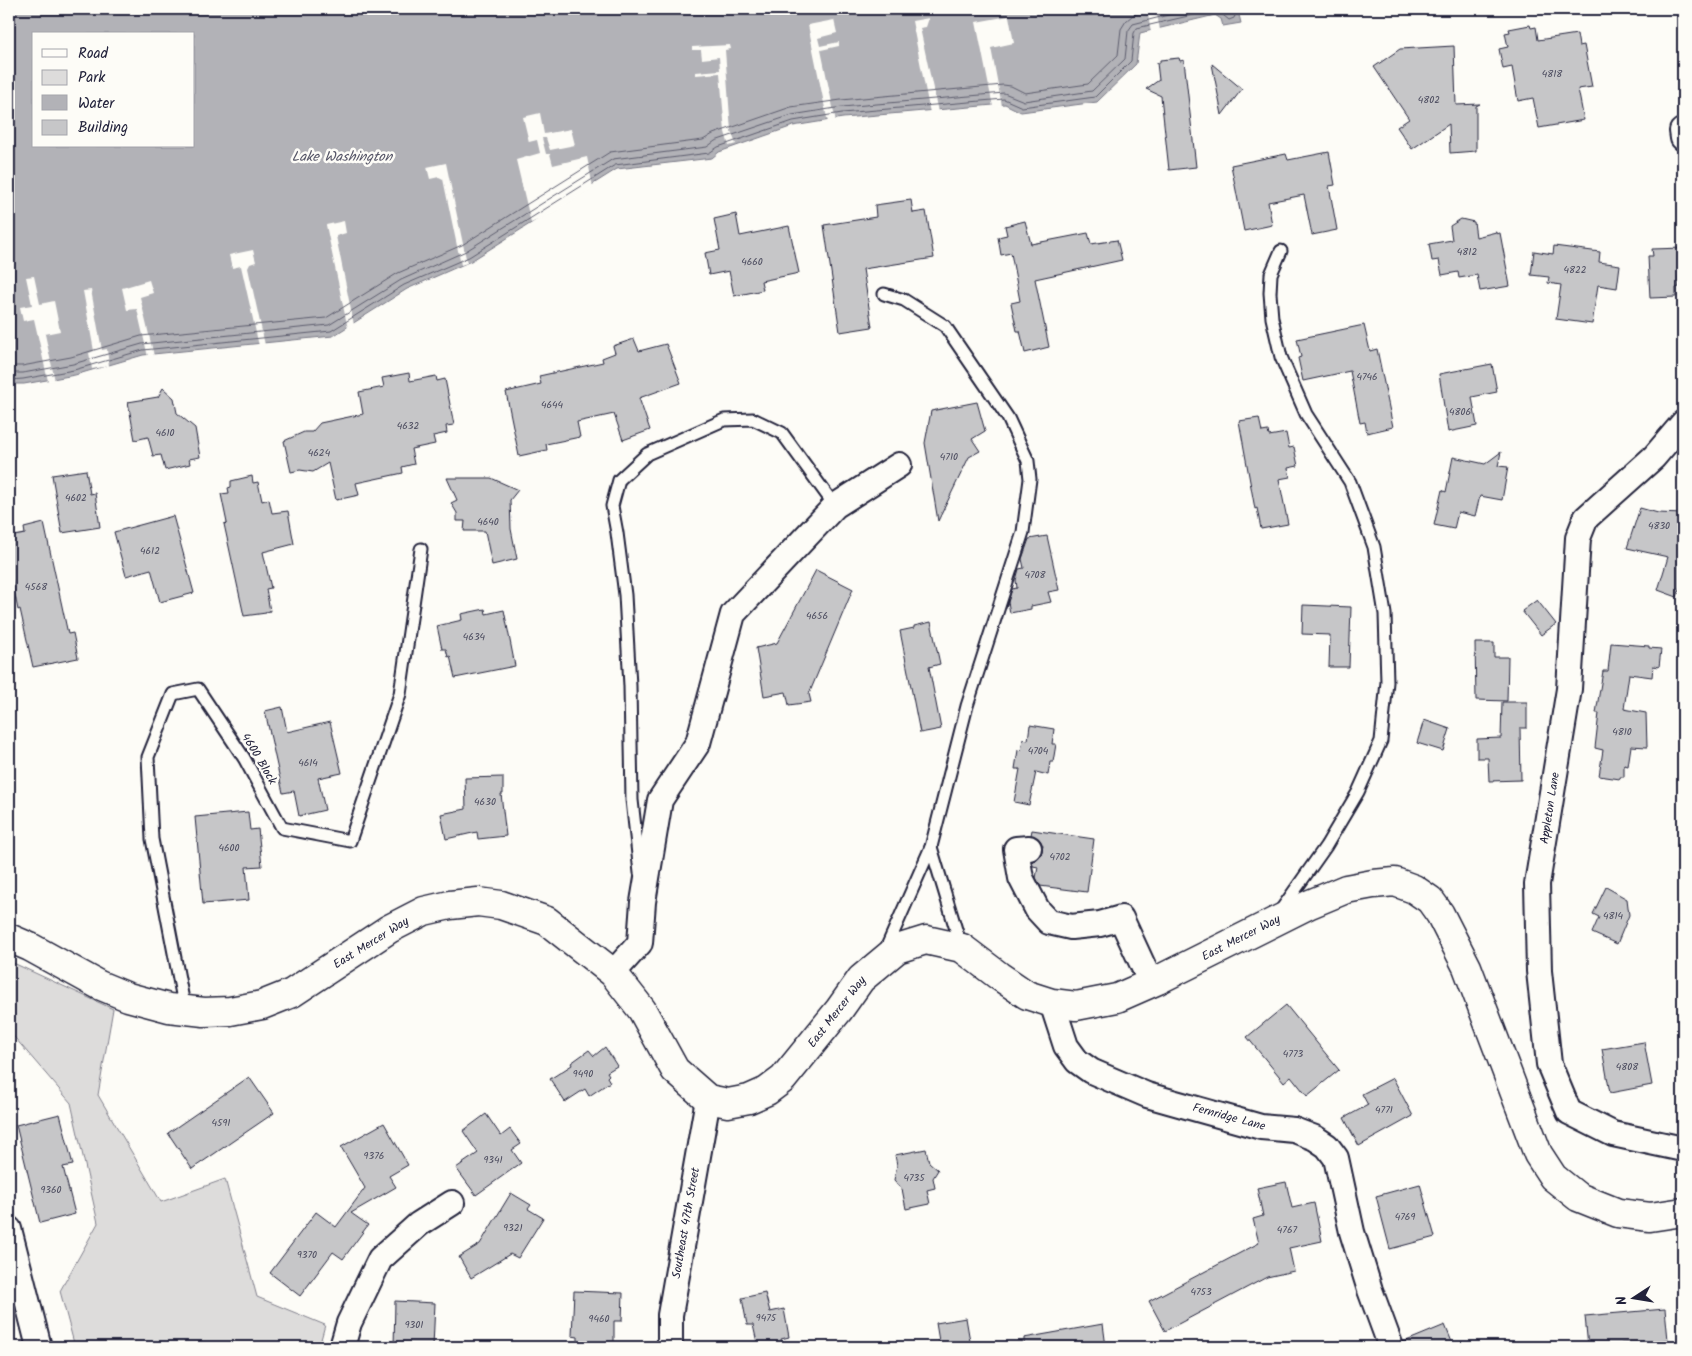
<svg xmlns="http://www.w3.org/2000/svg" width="1692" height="1356" font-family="Kalam,sans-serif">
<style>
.green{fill:#dddcdb;stroke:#807f8b}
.water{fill:#b2b2b7;stroke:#787885;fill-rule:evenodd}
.pier{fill:#fdfcf7}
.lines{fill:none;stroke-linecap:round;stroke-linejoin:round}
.shore{stroke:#5c5c6d;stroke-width:1}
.building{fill:#c6c6c8;stroke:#22223b}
.lane-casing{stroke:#22223b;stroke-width:15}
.street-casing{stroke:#22223b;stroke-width:28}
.secondary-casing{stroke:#22223b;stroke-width:31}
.lane{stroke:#fdfcf7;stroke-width:11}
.street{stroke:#fdfcf7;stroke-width:24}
.secondary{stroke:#fdfcf7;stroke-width:28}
.labels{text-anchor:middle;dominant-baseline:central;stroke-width:5;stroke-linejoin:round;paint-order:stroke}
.number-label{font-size:10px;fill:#4b4b5e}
.street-label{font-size:12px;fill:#22223b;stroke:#fdfcf7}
.water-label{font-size:14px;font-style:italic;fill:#545466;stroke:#fdfcf7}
</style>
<rect width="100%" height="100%" fill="#fdfcf7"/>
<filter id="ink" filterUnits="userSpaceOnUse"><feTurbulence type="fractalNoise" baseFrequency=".02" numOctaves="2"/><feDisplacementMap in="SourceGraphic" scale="10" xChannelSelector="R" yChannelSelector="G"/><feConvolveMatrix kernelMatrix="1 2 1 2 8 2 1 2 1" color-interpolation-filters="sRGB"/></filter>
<g filter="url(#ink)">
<!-- green -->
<polygon class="green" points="9,961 113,1009 98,1095 161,1202 225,1179 257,1297 325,1325 319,1347 75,1347 60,1291 98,1223 71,1103 9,1031"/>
<!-- water -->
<path class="water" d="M9 9H1251L1242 11 1239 15 1241 23 1223 26 1221 19 1215 15 1140 33 1136 64 1097 102 1021 112 1005 104 843 118 793 126 719 152 712 158 617 169 471 261 407 289 333 336 143 355 75 375 24 384H9ZM34 34H194V146H34Z"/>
<!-- pier -->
<g class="pier">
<polygon points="1147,9 1156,9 1160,30 1151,33"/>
<polygon points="1009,16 1014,43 991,48 1002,106 993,107 976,22"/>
<polygon points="929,18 926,27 920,28 938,112 930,113 912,21"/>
<polygon points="834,20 837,33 818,38 820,46 839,42 839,46 821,50 836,122 828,123 808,25"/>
<polygon points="730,45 731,49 725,50 731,131 736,144 729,146 725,132 720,73 696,75 696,72 720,70 719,57 702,59 701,50 692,50 692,47"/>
<polygon points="540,113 544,134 571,129 575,145 550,150 546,138 542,138 546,154 550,154 553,165 587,157 593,187 551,214 531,223 516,160 540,153 537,140 529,142 523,117"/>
<polygon points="446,163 467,263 461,265 443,179 439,177 430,179 427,167"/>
<polygon points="344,221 346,233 336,236 354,325 348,329 326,225"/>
<polygon points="253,250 256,262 250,264 248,268 265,345 259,346 241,266 232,268 229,255"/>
<polygon points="34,276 40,304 54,301 60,331 45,334 55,381 48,381 34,319 23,321 20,307 32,305 26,277"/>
<polygon points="149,280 153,293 140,297 154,356 148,357 137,309 127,310 122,288"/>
<polygon points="91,290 102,350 107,349 109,366 92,369 89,353 94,351 83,291"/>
</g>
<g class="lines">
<!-- shore -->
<g class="shore">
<polyline points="9,366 22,366 71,357 141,336 326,318 398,273 462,245 610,152 703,140 713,134 791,107 841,100 1003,85 1011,86 1025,93 1088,84 1118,55 1121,29 1126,21 1133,15 1159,9"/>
<polyline points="9,373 23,373 73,364 142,344 329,325 401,280 466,251 613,159 707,147 715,141 792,115 842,107 1004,93 1024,101 1092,91 1125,59 1128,31 1133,24 1192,9"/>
<polyline points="9,380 23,379 74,370 143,350 331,331 404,285 469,257 615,165 709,153 718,147 793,121 842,113 1004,99 1022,107 1095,97 1131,61 1134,33 1137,28 1214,10 1218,11 1229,20 1234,18 1238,9"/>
</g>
</g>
<!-- building -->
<g class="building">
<polygon points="1530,25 1531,28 1536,27 1538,40 1577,34 1579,46 1584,45 1592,87 1578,89 1584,120 1539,128 1533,98 1518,101 1512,67 1503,69 1499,49 1508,47 1505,33 1510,32 1509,29"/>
<polygon points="1454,46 1456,105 1480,104 1476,106 1476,151 1450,153 1449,124 1412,149 1397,127 1409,119 1374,67 1400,49"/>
<polygon points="1179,58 1180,61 1184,60 1196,167 1169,170 1161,96 1146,89 1159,80 1157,63 1160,63 1160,60"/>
<polygon points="1212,64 1242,89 1222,115"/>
<polygon points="1329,152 1335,185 1329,186 1337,230 1312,235 1304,195 1268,202 1272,225 1244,231 1231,165 1286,154 1288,160"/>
<polygon points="911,200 913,213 926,211 934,258 863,269 872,327 840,332 824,225 876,217 875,205"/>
<polygon points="736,214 740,236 789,226 799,273 761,281 763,290 734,296 729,271 709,275 705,253 720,250 714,219"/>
<polygon points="1461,219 1474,222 1476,237 1496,232 1496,234 1500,233 1510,286 1480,291 1477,275 1459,278 1458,272 1442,275 1439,260 1432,261 1429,244 1452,240 1450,226"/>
<polygon points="1025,221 1031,244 1088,233 1091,244 1117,240 1122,260 1035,279 1049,347 1025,353 1020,331 1017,331 1011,303 1020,301 1011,253 1001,255 998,237 1007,235 1005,226"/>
<polygon points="1554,246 1600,252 1599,262 1620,265 1617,288 1598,285 1592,324 1556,319 1561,285 1548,283 1549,277 1531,275 1534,251 1553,254"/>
<polygon points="1683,248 1683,276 1679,276 1679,287 1676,288 1676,297 1650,298 1648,256 1653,256 1652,249"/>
<polygon points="1364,325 1370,351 1377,349 1393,427 1367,433 1365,422 1360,423 1350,371 1303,381 1298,358 1301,357 1297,339"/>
<polygon points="634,339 639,351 666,344 681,383 639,398 650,430 623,440 614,414 577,422 580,437 546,444 547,450 519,456 506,392 541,384 539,376 603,362 602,358 615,353 613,346"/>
<polygon points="1492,364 1497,392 1472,397 1477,426 1448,432 1439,374"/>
<polygon points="409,373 410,381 436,376 437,381 445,379 454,425 446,426 447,433 433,436 435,444 411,449 414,464 402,467 403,473 356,483 359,495 336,500 328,463 313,472 300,470 291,472 284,441 304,432 312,432 320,423 363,414 359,392 384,387 382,378"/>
<polygon points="163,388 174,398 177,413 195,428 200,457 189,459 190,464 165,470 161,455 153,456 148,437 135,440 128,402 158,397"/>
<polygon points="977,402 985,431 972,439 980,451 969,457 938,521 925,443 931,411"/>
<polygon points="1259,418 1262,432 1268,431 1269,436 1286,433 1289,448 1294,447 1298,466 1288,468 1290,477 1279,479 1288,524 1261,529 1257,508 1255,509 1239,421"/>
<polygon points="1501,452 1498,466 1508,467 1502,500 1480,496 1475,516 1458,512 1454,529 1434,525 1442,490 1446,492 1453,457 1485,464"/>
<polygon points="86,470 90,494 95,493 100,527 62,533 52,475"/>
<polygon points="252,476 253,483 258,482 262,501 269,499 272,513 288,511 294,544 263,552 271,588 266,589 270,611 266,612 266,613 244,616 224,524 227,523 221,494 229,493 228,488 231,487 231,481"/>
<polygon points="447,478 491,478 518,490 510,500 511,529 517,559 492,565 485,531 464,531 465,521 457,521 457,513 451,503 457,500"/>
<polygon points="1640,508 1658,513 1683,514 1683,579 1677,597 1658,590 1668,557 1627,548"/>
<polygon points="173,516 194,593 160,602 151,569 126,576 114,532"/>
<polygon points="44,523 68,634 73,633 78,658 33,667 20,609 18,610 9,567 9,537 25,534 24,528"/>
<polygon points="1047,536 1059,590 1048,592 1051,602 1031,606 1031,609 1010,613 1008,602 1012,589 1017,588 1016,580 1019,569 1024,568 1022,559 1029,539"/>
<polygon points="816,570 853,589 809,694 811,702 789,705 786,692 764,696 756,648 777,643"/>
<polygon points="1537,600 1556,624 1541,635 1522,611"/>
<polygon points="1303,605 1351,607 1349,667 1329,667 1330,635 1302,634"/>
<polygon points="485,609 486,614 504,610 515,666 455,678 450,656 448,657 446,649 442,649 437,626 462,620 461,614"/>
<polygon points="931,622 940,664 929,667 941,729 920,733 900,631 914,628 914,626"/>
<polygon points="1475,643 1494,643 1494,657 1508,657 1507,701 1476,700"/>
<polygon points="1611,643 1649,646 1649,648 1661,649 1659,667 1653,666 1652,677 1629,674 1624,709 1646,713 1647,747 1631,746 1628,766 1624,765 1624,777 1620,777 1620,779 1599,776 1603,750 1595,748 1599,713 1596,713 1603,671 1608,671"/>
<polygon points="1502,702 1527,702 1527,728 1520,728 1521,780 1489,781 1488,758 1477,758 1477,739 1501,738"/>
<polygon points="282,707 287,732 330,722 342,773 318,778 325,810 299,816 294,791 283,793 265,711"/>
<polygon points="1424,720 1450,729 1443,751 1417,743"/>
<polygon points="1030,725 1054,729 1052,744 1056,744 1053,762 1050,762 1048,775 1036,772 1029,805 1014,802 1020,769 1015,769 1018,750 1021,751 1023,739 1028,740"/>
<polygon points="503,777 503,794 501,794 506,836 478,839 477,832 446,839 441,814 466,809 465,778"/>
<polygon points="248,812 250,830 258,829 262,866 246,867 249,900 203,904 195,817"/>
<polygon points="1032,830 1094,839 1087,892 1040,886 1036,878 1038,867 1033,866 1032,861 1037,859 1041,854 1043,846 1040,840 1031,835"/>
<polygon points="1606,887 1627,899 1629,915 1617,944 1592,933 1599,917 1593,914"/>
<polygon points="1286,1005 1339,1070 1307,1096 1291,1076 1284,1082 1247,1037"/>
<polygon points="1644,1042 1652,1085 1610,1093 1602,1049"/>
<polygon points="605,1047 617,1066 607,1072 609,1075 607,1077 610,1082 589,1096 585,1089 565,1102 550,1079 572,1065 571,1063 589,1050 594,1056"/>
<polygon points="249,1077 274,1113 192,1169 168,1133"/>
<polygon points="1393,1078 1413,1116 1359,1146 1344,1118 1368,1105 1362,1094"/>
<polygon points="60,1114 73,1165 63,1167 75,1214 40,1223 16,1125"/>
<polygon points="486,1114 501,1136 510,1129 521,1144 512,1150 521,1163 476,1195 456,1168 478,1153 463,1131"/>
<polygon points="384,1123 408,1165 389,1176 396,1187 351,1213 368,1225 343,1259 333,1252 300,1296 270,1273 316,1212 336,1227 365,1188 341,1147"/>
<polygon points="926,1149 929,1162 938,1170 933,1178 935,1188 927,1190 930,1204 906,1209 902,1189 894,1180 897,1165 895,1155"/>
<polygon points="1286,1182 1292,1208 1314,1203 1322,1241 1289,1248 1294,1271 1267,1277 1165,1331 1149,1301 1259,1243 1253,1219 1263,1216 1257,1188"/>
<polygon points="1420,1184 1435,1237 1390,1249 1376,1196"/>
<polygon points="511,1193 531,1205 528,1209 543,1218 518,1258 510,1254 471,1278 459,1257 480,1244"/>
<polygon points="574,1291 623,1293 622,1321 614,1321 614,1347 578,1347 578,1337 572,1336"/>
<polygon points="765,1293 770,1312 784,1309 789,1337 781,1339 783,1347 758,1347 753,1325 747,1325 742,1298"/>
<polygon points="395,1301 435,1303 433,1347 394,1347"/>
<polygon points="1665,1309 1668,1340 1621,1344 1621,1347 1588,1347 1585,1316"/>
<polygon points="966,1318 971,1347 940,1347 936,1323"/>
<polygon points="1103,1324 1106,1347 1024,1347 1024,1338"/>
<polygon points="1445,1325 1454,1347 1404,1347 1404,1342"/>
</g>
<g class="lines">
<!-- lane casing -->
<g class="lane-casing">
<g id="lane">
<polyline points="884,294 904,300 945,326 1008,418 1028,461 1030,479 1023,532 967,706 931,847"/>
<polyline points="640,873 632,800 630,686 625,595 617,533 612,506 619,480 647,454 724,420 753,419 782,433 835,506"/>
<polyline points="1281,910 1326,846 1358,792 1381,741 1387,682 1385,614 1374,547 1350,482 1306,414 1281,357 1272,318 1270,293 1271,274 1281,251"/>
<polyline points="885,951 931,847 961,946"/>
<polyline points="185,1010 152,839 148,757 173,694 198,689 244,758 282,828 350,841 400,694 421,549"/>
</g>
</g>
<!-- street casing -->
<g class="street-casing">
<g id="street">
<polyline points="1682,131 1683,138"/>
<polyline points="1683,423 1654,457 1586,518 1578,538 1569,689 1537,884 1539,971 1549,1064 1569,1112 1613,1134 1683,1149"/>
<polyline points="1029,848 1016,849 1021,878 1037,909 1049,922 1071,927 1100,924 1121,918 1151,983"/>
<polyline points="613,973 640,943 643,902 660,800 698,743 733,614 835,506 899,465"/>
<polyline points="1052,1003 1066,1046 1077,1061 1091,1071 1147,1095 1261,1127 1294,1130 1315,1138 1327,1146 1336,1158 1352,1232 1370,1290 1391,1347"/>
<polyline points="9,1229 39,1347"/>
<polyline points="342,1347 349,1323 380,1259 419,1224 452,1203"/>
<polyline points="670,1347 670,1315 708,1099"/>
</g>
</g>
<!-- secondary casing -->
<g class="secondary-casing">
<polyline id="secondary" points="9,938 30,947 99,985 128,997 169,1008 204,1012 230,1011 262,1005 292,993 389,929 424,911 450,905 478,902 501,905 547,921 613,973 642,1010 675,1070 708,1099 728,1103 749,1099 767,1091 783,1079 839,1010 861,979 897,949 926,940 962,948 999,976 1027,995 1052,1003 1076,1006 1117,998 1158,980 1310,904 1346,889 1373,884 1395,882 1414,889 1430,900 1440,914 1467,967 1538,1154 1553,1177 1578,1197 1618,1213 1650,1217 1683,1212"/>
</g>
<!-- lane -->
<use href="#lane" class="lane"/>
<!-- street -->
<use href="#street" class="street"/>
<!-- secondary -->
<use href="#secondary" class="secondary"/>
</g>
</g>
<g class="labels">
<!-- number labels -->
<g class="number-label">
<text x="1552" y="74">4818</text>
<text x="1429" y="100">4802</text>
<text x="1467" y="252">4812</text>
<text x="752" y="262">4660</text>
<text x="1575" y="270">4822</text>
<text x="1367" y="377">4746</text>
<text x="552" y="405">4644</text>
<text x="1460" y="412">4806</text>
<text x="408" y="426">4632</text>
<text x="165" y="433">4610</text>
<text x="319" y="453">4624</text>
<text x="949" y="457">4710</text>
<text x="76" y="498">4602</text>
<text x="488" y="522">4640</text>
<text x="1659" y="526">4830</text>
<text x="150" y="551">4612</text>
<text x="1035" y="575">4708</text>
<text x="36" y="587">4568</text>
<text x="817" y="616">4656</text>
<text x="474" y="637">4634</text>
<text x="1622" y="732">4810</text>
<text x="1038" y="751">4704</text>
<text x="308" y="763">4614</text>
<text x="485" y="802">4630</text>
<text x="229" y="848">4600</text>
<text x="1060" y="857">4702</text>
<text x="1613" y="916">4814</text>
<text x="1293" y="1054">4773</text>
<text x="1627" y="1067">4808</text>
<text x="583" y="1074">9490</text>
<text x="1384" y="1110">4771</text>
<text x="221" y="1123">4591</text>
<text x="374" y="1156">9376</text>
<text x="493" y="1160">9341</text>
<text x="914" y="1178">4735</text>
<text x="51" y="1190">9360</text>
<text x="1405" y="1217">4769</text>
<text x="513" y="1228">9321</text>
<text x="1287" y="1230">4767</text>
<text x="307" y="1255">9370</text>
<text x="1201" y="1292">4753</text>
<text x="766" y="1318">9475</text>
<text x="599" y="1319">9460</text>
<text x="414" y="1325">9301</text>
</g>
<!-- street labels -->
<g class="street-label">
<text transform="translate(259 759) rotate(59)">4600 Block</text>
<text transform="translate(1550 808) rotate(-81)">Appleton Lane</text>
<text transform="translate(1241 938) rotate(-27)">East Mercer Way</text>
<text transform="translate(371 943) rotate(-32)">East Mercer Way</text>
<text transform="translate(837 1012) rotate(-52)">East Mercer Way</text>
<text transform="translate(1229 1117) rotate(15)">Fernridge Lane</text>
<text transform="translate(686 1223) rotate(-80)">Southeast 47th Street</text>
</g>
<!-- water labels -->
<g class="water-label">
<text x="342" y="157">Lake Washington</text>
</g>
</g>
<!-- margin -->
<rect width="1692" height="1356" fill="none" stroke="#fdfcf7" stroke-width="30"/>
<rect x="15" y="15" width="1662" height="1326" fill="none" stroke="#22223b" stroke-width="2" filter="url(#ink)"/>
<!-- legend -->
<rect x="32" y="32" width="162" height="115" fill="#fdfcf7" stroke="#a5a5ac"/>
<rect x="42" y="49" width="25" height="8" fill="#fdfcf7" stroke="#a5a5ac"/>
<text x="78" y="58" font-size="15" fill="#22223b">Road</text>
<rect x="42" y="70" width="25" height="15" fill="#dddcdb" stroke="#a5a5ac"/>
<text x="78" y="82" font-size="15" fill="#22223b">Park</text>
<rect x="42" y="95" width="25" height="15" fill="#b2b2b7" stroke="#a5a5ac"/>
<text x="78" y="108" font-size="15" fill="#22223b">Water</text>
<rect x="42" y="120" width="25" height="15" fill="#c6c6c8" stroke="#a5a5ac"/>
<text x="78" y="132" font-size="15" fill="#22223b">Building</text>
<!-- north arrow -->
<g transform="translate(1634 1298) rotate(258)" stroke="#fdfcf7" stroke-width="4" paint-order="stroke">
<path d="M0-4L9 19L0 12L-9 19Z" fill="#22223b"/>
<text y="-8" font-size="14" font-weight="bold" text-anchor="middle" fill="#22223b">N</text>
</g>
</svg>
